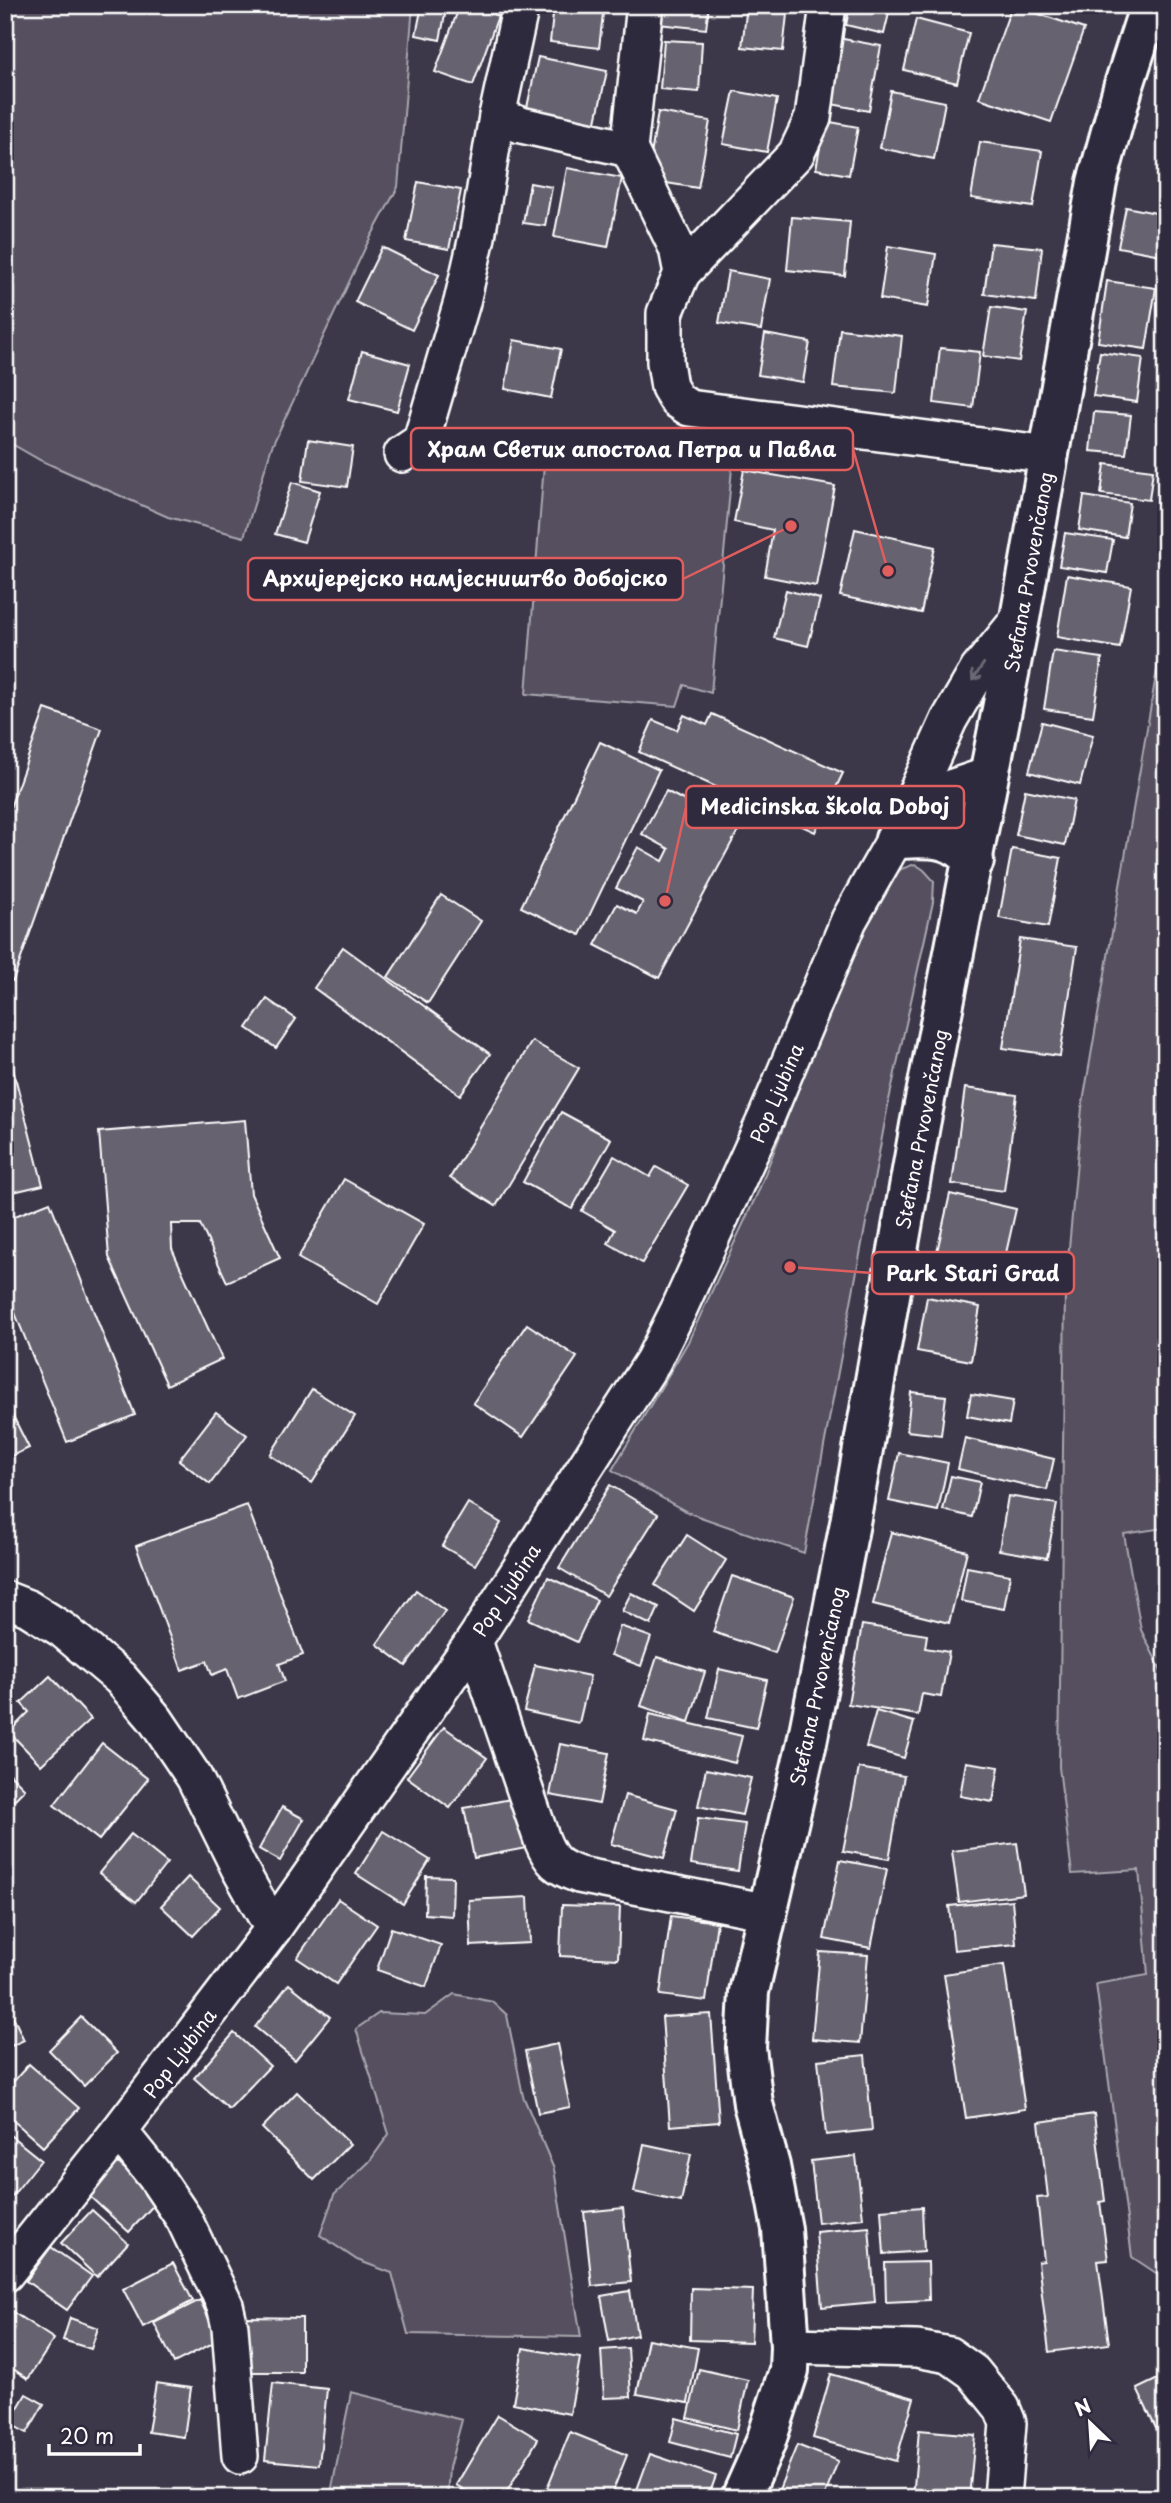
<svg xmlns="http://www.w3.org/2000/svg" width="1171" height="2503" font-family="'Playpen Sans',sans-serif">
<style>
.green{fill:#555060;stroke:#aaa8b0;stroke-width:2}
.building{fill:#666270;stroke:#fff;stroke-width:2}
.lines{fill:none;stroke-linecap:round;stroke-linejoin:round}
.minor-casing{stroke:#fff;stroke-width:40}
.tertiary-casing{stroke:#fff;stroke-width:44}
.minor{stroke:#2f2a3d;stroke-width:35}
.tertiary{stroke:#2f2a3d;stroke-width:38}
.oneway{stroke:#6d6a77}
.labels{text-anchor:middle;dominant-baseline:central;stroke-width:6;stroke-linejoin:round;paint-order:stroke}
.street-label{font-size:19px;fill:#fff;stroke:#2f2a3d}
.leader{fill:none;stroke:#e05e5e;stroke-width:2.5}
.callout-dot{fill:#e05e5e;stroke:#2f2a3d;stroke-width:2.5}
.callout{fill:#2f2a3d;stroke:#e05e5e;stroke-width:2.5}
.callout-label{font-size:21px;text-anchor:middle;font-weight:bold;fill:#fff}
</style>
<rect width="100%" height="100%" fill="#3c3749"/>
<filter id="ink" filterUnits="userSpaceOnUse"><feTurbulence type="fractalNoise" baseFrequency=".0143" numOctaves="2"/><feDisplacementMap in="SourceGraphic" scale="14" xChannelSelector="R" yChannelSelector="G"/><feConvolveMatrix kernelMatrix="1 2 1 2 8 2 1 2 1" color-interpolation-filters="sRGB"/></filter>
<g filter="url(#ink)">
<!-- green -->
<g class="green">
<polygon points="5,5 413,5 398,187 367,244 272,446 244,537 168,517 40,460 5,440"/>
<polygon points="628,429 735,436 711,693 684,685 677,706 526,694 544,464 581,444"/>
<polygon points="1166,617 1166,1536 1163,1528 1124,1534 1141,1630 1166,1680 1165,2279 1132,2257 1096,1984 1148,1975 1139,1870 1072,1874 1059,1767 1065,1291 1082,1108"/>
<polygon points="915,864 924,870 934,881 933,902 889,1100 804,1553 689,1513 612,1470 688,1342 758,1192 854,946 891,879 901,869"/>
<polygon points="454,1994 493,2002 507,2015 523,2096 554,2169 581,2337 408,2334 392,2273 357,2260 320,2235 334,2195 369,2162 389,2134 356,2029 379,2013 425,2015"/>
<polygon points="351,2392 462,2420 449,2468 447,2498 330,2498"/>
</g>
<!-- building -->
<g class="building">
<polygon points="422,5 447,5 440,40 416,35"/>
<polygon points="460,5 468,5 498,16 473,85 435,72"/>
<polygon points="554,5 604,5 599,48 550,42"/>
<polygon points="660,5 709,5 706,29 658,24"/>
<polygon points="747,5 788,5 783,51 742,47"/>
<polygon points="850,5 891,5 884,34 846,25"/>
<polygon points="1012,5 1084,29 1051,122 979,98"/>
<polygon points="916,19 969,33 957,83 904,70"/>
<polygon points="838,38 881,46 869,111 826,103"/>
<polygon points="664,40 702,42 699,92 660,89"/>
<polygon points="538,57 607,71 595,126 526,112"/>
<polygon points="734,91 777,99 767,152 723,144"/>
<polygon points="891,91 945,102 934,159 880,148"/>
<polygon points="658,112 710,121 698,188 647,180"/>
<polygon points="825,121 858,127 849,175 816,169"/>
<polygon points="980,142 1042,151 1033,207 971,198"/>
<polygon points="567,168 622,178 608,247 554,237"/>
<polygon points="418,182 461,190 449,249 406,241"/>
<polygon points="530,183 552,187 545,226 523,223"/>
<polygon points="1126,207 1166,215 1166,256 1118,247"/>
<polygon points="792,217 850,222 845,276 787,270"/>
<polygon points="991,243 1042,248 1036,301 984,294"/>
<polygon points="888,246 936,254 928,307 880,299"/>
<polygon points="382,247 439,275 412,330 355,302"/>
<polygon points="728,271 770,279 761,330 719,323"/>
<polygon points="1107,281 1156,288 1146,349 1098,342"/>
<polygon points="991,307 1027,312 1019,361 983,356"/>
<polygon points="840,329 902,336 896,393 833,387"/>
<polygon points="765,334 810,342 803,382 758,375"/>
<polygon points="514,340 561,349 551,398 505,389"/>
<polygon points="940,348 980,352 973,408 934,403"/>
<polygon points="362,351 410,364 397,411 349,399"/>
<polygon points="1100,352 1143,358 1137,402 1093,396"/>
<polygon points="1094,412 1131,415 1126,454 1090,451"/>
<polygon points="308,440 353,447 347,487 302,481"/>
<polygon points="1105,464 1153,470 1149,500 1101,494"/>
<polygon points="744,470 835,486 816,586 765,576 773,530 734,522"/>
<polygon points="292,482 320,491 304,542 275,534"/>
<polygon points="1084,496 1130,503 1125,537 1079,530"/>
<polygon points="855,529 935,547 921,613 840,596"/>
<polygon points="1065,533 1113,540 1107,573 1059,566"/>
<polygon points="1067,575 1131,586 1120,648 1057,637"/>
<polygon points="786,590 820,599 808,646 774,638"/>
<polygon points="1053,651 1102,658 1093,716 1044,709"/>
<polygon points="45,709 102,729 13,981 5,979 5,822"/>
<polygon points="712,714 843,773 815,832 639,752 653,720 677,730 684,715 707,725"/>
<polygon points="1042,722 1093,735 1080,785 1029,772"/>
<polygon points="600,742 659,770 580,935 521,907"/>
<polygon points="1025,790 1074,800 1065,845 1016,835"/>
<polygon points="666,791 739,829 659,978 595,945 617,904 637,914 643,902 616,888 638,847 663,861 669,849 642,834"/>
<polygon points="1012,849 1061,858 1048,927 999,918"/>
<polygon points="441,895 481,921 428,1003 388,977"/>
<polygon points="1020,939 1077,947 1060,1056 1003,1048"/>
<polygon points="343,947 490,1054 460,1095 314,988"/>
<polygon points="267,999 296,1019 276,1048 247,1028"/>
<polygon points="5,1038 43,1185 5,1194"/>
<polygon points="532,1041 579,1068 496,1206 450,1178"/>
<polygon points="965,1088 1017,1095 1004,1191 952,1184"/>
<polygon points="561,1112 611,1139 572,1209 523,1182"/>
<polygon points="245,1120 251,1194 280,1258 227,1282 200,1224 171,1224 172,1249 222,1359 167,1385 109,1257 99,1132"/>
<polygon points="614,1156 650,1177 656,1167 688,1185 642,1263 608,1243 615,1230 582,1211"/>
<polygon points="344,1179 424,1224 378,1304 298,1258"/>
<polygon points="950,1194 1016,1209 997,1293 931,1278"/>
<polygon points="50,1202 135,1415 67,1442 5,1288 5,1220"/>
<polygon points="927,1297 980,1307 971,1361 917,1351"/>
<polygon points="527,1324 577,1357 523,1437 473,1403"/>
<polygon points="312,1389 355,1416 312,1483 270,1455"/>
<polygon points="911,1392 946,1396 941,1435 907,1431"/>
<polygon points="971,1394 1013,1401 1009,1424 967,1416"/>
<polygon points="5,1400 29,1448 5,1459"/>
<polygon points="216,1412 247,1435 210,1484 179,1460"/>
<polygon points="965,1438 1054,1459 1047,1490 958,1469"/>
<polygon points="899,1453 948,1463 938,1511 889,1501"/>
<polygon points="951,1476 980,1482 972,1517 943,1510"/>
<polygon points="610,1485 658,1514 606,1596 559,1568"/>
<polygon points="1008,1496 1057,1504 1047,1558 999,1550"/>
<polygon points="468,1503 501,1523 475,1565 442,1546"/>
<polygon points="247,1505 303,1655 279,1664 285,1681 238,1699 227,1669 212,1675 207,1661 182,1670 136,1546"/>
<polygon points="891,1532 967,1551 949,1623 873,1604"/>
<polygon points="687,1535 726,1560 694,1611 655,1585"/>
<polygon points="967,1567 1010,1575 1004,1609 961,1601"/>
<polygon points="732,1576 794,1597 775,1653 713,1632"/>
<polygon points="548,1577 597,1600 577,1642 528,1619"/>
<polygon points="416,1590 445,1611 406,1666 377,1644"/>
<polygon points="631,1593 659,1607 651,1625 622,1611"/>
<polygon points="862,1625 927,1635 925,1648 949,1652 941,1697 922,1694 918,1715 848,1704"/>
<polygon points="620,1626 651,1637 641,1666 611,1655"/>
<polygon points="657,1657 705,1672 689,1722 641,1706"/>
<polygon points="535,1665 590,1676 579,1723 524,1711"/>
<polygon points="719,1669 767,1680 756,1728 708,1718"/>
<polygon points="50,1676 91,1719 41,1765 9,1732 29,1712 21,1703"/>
<polygon points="876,1711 914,1722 904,1758 866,1747"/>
<polygon points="650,1714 742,1736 735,1763 644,1741"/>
<polygon points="444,1727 487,1758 450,1808 407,1777"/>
<polygon points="102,1743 148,1779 99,1840 54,1805"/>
<polygon points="560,1744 609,1753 599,1804 550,1795"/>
<polygon points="966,1762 999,1767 993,1802 960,1796"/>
<polygon points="859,1768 904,1776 889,1859 843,1851"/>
<polygon points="5,1769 25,1789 5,1809"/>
<polygon points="706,1769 751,1778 742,1815 698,1806"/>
<polygon points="625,1795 677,1809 664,1858 611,1844"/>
<polygon points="516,1798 526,1848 474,1858 464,1808"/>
<polygon points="282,1807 304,1819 280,1861 259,1849"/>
<polygon points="698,1818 745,1824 738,1871 691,1864"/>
<polygon points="383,1831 430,1860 403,1904 356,1874"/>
<polygon points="131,1834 167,1863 136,1902 99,1873"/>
<polygon points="1017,1843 1024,1894 959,1902 952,1851"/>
<polygon points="840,1860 887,1869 871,1948 824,1939"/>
<polygon points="426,1876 453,1877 452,1916 425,1914"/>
<polygon points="188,1877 220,1907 193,1936 161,1906"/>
<polygon points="528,1897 530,1943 471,1946 469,1900"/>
<polygon points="338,1899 377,1925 336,1984 297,1958"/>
<polygon points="1012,1900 1016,1944 954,1950 949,1906"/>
<polygon points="562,1905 620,1907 618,1959 560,1956"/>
<polygon points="671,1916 717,1922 706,2001 660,1995"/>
<polygon points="391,1928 441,1945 426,1987 377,1970"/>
<polygon points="820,1952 868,1955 860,2043 812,2039"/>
<polygon points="1004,1965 1025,2109 966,2118 944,1974"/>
<polygon points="289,1984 330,2017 295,2060 255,2027"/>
<polygon points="5,1999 24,2040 5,2049"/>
<polygon points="711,2014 719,2122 670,2126 662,2017"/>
<polygon points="81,2017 117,2053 84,2086 49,2050"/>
<polygon points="234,2033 270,2066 229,2109 194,2078"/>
<polygon points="557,2044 570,2107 538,2113 525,2051"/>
<polygon points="865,2055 872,2130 826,2135 818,2060"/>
<polygon points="29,2064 79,2108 43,2147 5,2113 5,2091"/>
<polygon points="297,2092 350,2144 314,2180 262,2128"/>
<polygon points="1094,2114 1105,2201 1100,2202 1108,2260 1098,2261 1109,2344 1049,2352 1038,2262 1044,2261 1037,2198 1048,2197 1039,2122"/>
<polygon points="5,2131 41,2160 5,2205"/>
<polygon points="644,2144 691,2154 681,2202 634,2192"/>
<polygon points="856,2156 863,2218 818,2223 811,2161"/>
<polygon points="117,2162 159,2199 129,2232 88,2195"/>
<polygon points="922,2207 924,2251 884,2254 881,2210"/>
<polygon points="623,2208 631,2282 592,2286 584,2212"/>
<polygon points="92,2210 128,2243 97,2277 61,2243"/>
<polygon points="869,2227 875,2302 822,2307 816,2232"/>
<polygon points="51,2247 92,2276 67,2310 26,2281"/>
<polygon points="928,2262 929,2300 886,2302 885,2263"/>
<polygon points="173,2263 193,2301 143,2327 123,2289"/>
<polygon points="691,2288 753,2290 751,2342 690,2340"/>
<polygon points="630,2291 637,2335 609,2341 601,2296"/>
<polygon points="200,2300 219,2340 174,2363 154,2323"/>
<polygon points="5,2307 54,2339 28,2379 13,2369 5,2382"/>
<polygon points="247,2317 302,2318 302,2372 247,2372"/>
<polygon points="70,2318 98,2328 91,2349 63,2340"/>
<polygon points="648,2339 698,2348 688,2403 637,2394"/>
<polygon points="523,2348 580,2358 570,2414 513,2403"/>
<polygon points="628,2348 631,2397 604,2398 601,2350"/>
<polygon points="699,2369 748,2380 737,2430 688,2418"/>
<polygon points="831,2374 914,2398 896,2461 813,2438"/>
<polygon points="1166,2375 1166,2449 1137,2389"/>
<polygon points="156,2383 191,2388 184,2437 148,2432"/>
<polygon points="273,2383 327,2389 319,2465 265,2460"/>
<polygon points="26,2394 44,2404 27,2433 9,2423"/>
<polygon points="498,2415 538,2439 503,2498 478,2498 456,2485"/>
<polygon points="676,2418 736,2434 730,2458 670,2442"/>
<polygon points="919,2430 975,2435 969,2498 913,2498"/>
<polygon points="570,2432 627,2455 610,2498 543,2498"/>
<polygon points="797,2445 838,2461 824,2498 776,2497"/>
<polygon points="5,2447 14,2452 5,2468"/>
<polygon points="650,2454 716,2476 708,2498 634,2498"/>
<polygon points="1166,2492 1166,2498 1119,2498 1119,2493"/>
</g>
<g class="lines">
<!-- minor casing -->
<g class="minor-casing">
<g id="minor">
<polyline points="497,116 521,125 629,149 677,248 682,273 665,313 665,362 669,387 677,400 689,408 1049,455"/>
<polyline points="629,149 645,5"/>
<polyline points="682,273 796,154 813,118 828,5"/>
<polyline points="402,454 421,441 462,302 477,237 497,116 521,5"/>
<polyline points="910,824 944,790 989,775"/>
<polyline points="5,1599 28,1608 63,1630 120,1678 155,1719 194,1777 239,1868 273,1929"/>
<path d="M474 1641 542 1840C551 1862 557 1867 579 1875L768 1912"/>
<polyline points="119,2131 155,2176 184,2219 225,2305 230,2327 240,2456"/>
<polyline points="5,2274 119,2131 273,1929 474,1641 653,1361 678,1311 766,1118 849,920 895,839 949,720 978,670 1020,618"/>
<polyline points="790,2346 917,2349 949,2355 973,2372 1002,2408 1008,2423 1002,2498"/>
</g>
</g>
<!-- tertiary casing -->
<g class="tertiary-casing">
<g id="tertiary">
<path d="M895 839C928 838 951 834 974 861"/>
<polyline points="741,2498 765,2444 789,2370 790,2346 782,2229 770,2166 753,2104 746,2048 749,1992 807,1742 850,1523 920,1125 1020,618 1097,182 1123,88 1150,5"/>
</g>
</g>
<!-- minor -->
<use href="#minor" class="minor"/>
<!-- tertiary -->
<use href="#tertiary" class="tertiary"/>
</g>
<!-- one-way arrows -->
<defs><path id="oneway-shaft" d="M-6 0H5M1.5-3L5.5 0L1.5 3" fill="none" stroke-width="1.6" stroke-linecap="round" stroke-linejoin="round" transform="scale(1.75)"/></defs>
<use class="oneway" href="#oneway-shaft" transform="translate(978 672) rotate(124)"/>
</g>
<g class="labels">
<!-- street labels -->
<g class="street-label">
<text transform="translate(1028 572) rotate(-80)">Stefana Prvovenčanog</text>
<text transform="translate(776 1093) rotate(-67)">Pop Ljubina</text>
<text transform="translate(921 1129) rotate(-79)">Stefana Prvovenčanog</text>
<text transform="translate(506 1590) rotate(-57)">Pop Ljubina</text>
<text transform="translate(817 1686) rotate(-78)">Stefana Prvovenčanog</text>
<text transform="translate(179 2053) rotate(-53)">Pop Ljubina</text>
</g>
</g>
<!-- callouts -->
<path class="leader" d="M888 571L853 449M791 526L683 579M665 901L686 807M790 1267L872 1273"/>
<g class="callout-dot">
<circle cx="888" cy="571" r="7"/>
<circle cx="791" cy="526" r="7"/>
<circle cx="665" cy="901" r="7"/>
<circle cx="790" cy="1267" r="7"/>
</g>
<g class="callout">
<rect x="411" y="428" width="442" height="42" rx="7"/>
<rect x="248" y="558" width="435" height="42" rx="7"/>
<rect x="686" y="786" width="278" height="42" rx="7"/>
<rect x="872" y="1252" width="202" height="42" rx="7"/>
</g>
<g class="callout-label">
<text x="632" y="457">Храм Светих апостола Петра и Павла</text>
<text x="465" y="586">Архијерејско намјесништво добојско</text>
<text x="825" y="814">Medicinska škola Doboj</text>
<text x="973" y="1281">Park Stari Grad</text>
</g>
<!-- margin -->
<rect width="1171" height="2503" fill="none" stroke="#2f2a3d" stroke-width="28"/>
<rect x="14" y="14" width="1143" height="2475" fill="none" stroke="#fff" stroke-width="2.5" filter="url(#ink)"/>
<!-- north arrow -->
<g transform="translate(1090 2423) rotate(335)" stroke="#2f2a3d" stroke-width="5" paint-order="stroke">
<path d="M0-5L12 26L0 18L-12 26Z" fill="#ffffff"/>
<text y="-10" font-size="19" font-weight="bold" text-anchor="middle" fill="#ffffff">N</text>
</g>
<!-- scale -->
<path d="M49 2444v10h91v-10" fill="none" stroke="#ffffff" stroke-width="3.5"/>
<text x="60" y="2444" font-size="21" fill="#ffffff" stroke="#2f2a3d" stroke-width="5" paint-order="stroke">20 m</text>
</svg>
